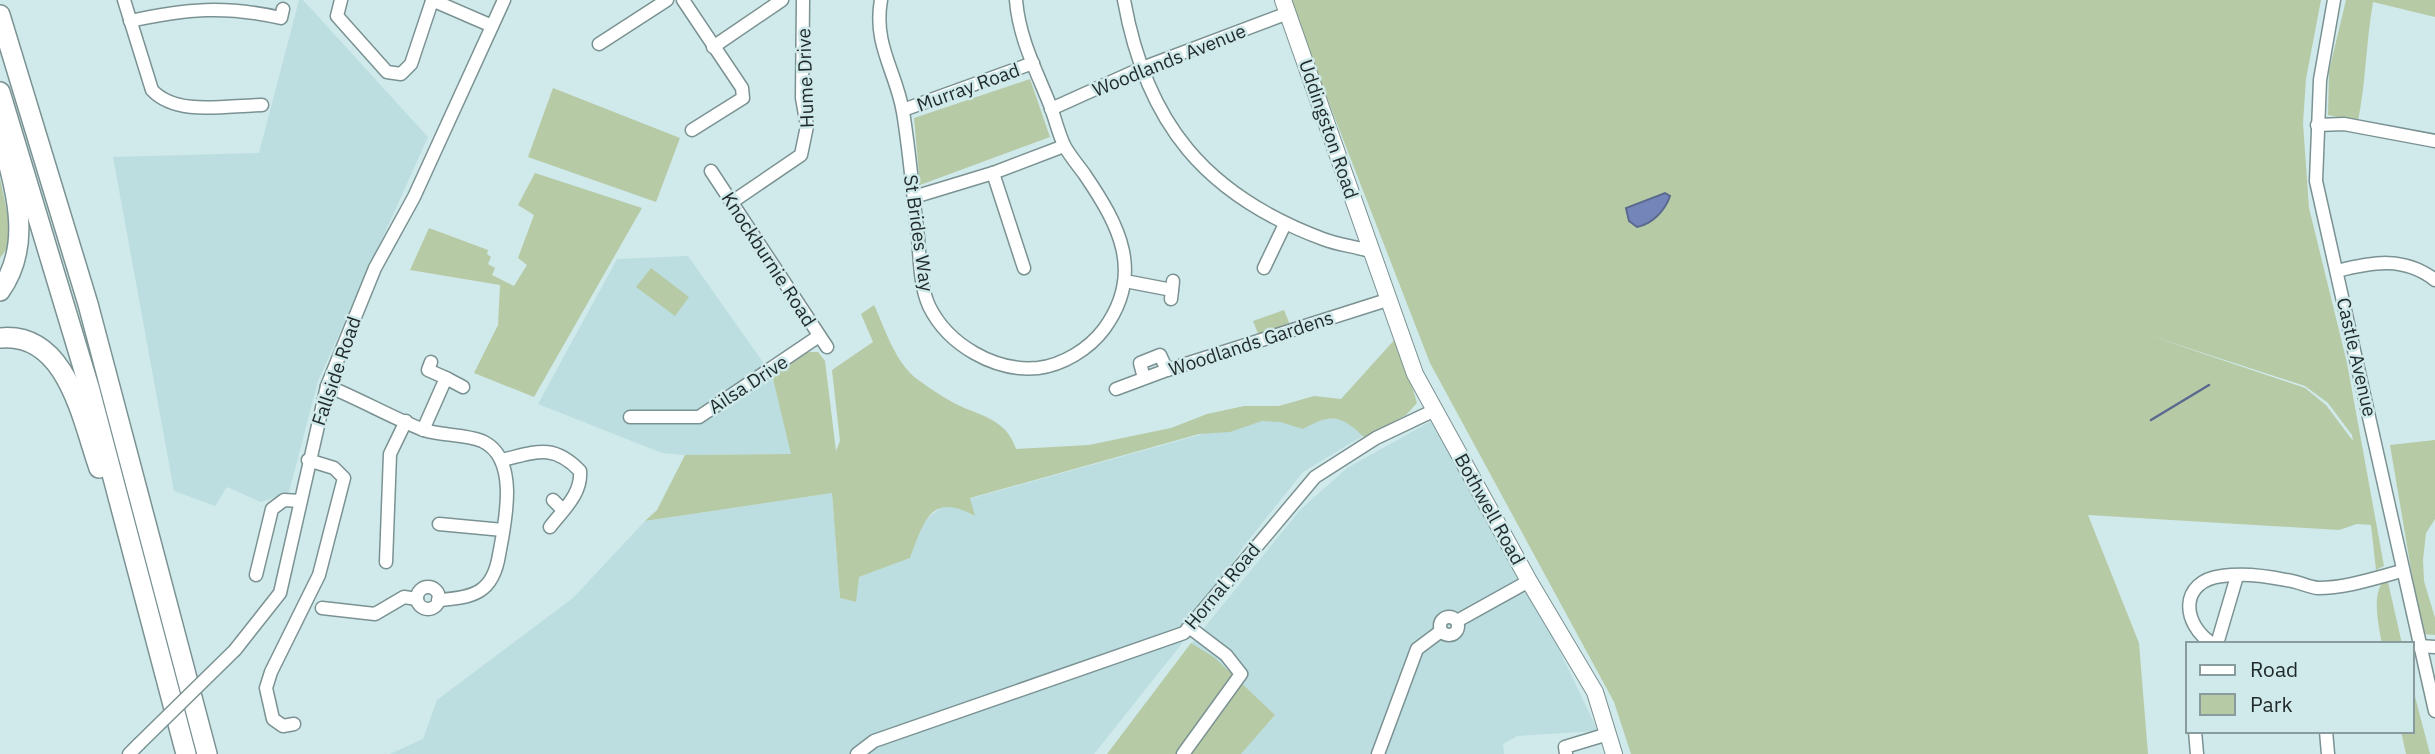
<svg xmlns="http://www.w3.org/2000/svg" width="2435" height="754" font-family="'IBM Plex Sans',sans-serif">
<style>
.built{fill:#bcdee0}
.green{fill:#b7caa6;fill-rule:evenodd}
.water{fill:#7485b9;stroke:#5a698e;stroke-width:2}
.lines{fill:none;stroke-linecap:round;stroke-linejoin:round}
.stream{stroke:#5a698e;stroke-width:2.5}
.minor-casing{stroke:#7b9293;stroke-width:15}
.major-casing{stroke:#7b9293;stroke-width:18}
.highway-casing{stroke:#7b9293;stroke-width:22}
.minor{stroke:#fff;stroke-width:12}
.major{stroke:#fff;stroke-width:16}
.highway{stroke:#fff;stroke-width:19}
.minor-bridge-casing{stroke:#7b9293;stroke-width:15;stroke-linecap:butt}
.minor-bridge{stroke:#fff;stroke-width:12}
.labels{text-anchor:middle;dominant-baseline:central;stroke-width:5;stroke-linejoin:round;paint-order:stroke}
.street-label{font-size:19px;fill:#1f2929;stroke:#d0e9ea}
</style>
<rect width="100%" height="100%" fill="#d0e9ea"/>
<!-- built -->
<g class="built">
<polygon points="299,0 303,0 428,137 318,381 289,492 261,502 227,487 215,506 174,491 113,157 259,153"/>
<polygon points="688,256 772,375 792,454 685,455 662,453 538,404 617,259"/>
<polygon points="1271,415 1346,420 1364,435 1303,472 1243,547 1180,646 1094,754 390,754 423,739 437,700 573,598 645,521 832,493 840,598 855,602 859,577 910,558 924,521 943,506 957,506 974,516 969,499"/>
<polygon points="1433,420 1523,588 1539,608 1598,731 1517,736 1503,744 1504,754 1241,754 1275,715 1191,644 1300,510 1347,468"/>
</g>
<!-- green -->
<g class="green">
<path d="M1289 0H2321L2306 79 2303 123 2309 208 2347 363 2384 566 2376 570 2371 525 2357 524 2339 530 2088 515 2139 643 2148 754H1631L1614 702 1430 363ZM2148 335 2305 386 2328 403 2352 435 2353 441 2326 405 2305 388Z"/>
<path d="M2346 0H2435V17L2373 2C2366 42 2366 81 2358 121L2328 115 2329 71Z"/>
<polygon points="1030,79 1050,137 920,185 914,118"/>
<polygon points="553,88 680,138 656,202 528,157"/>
<polygon points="535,173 642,208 534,397 474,373 498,325 500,285 410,270 429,228 488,250 487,254 491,257 488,264 495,268 492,275 514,286 527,265 518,258 534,215 518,205"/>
<polygon points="0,178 13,241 0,258"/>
<polygon points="651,268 689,297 675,316 636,287"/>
<path d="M874 305C885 329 895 362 917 379 928 387 941 396 954 403 979 416 1006 418 1016 449L1089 445 1171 428 1207 414 1244 406H1279L1314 396 1341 399 1397 337 1417 403 1406 415 1364 437C1341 415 1331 413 1303 429L1280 422 1262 421 1230 432 1199 434 970 498 975 516C930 491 924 522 910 558L859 577 856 602 840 598 832 493 645 521 657 510 685 455 791 454 772 375 808 352H818L825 361 836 451 840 441 832 370 873 342 861 314Z"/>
<polygon points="1284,310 1290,325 1259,336 1253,321"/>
<polygon points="2435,440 2435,519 2426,533 2423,560 2424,581 2435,618 2435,635 2422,634 2390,445"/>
<path d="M2388 582 2402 644H2382C2379 626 2372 598 2382 583Z"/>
<polygon points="1191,643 1215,658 1275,715 1241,754 1107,754"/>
<polygon points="2412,685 2430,754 2406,754 2401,731 2412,731"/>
</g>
<!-- water -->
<path class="water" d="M1665 193 1670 196C1665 211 1652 224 1637 227L1629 221 1626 208Z"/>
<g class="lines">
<!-- stream -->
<polyline class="stream" points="2151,420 2209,385"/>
<!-- minor casing -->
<g class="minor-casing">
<g id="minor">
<path d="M124 0 152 90C177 117 228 105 262 105"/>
<polyline points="341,0 337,16 387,72 401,74 411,64 432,1"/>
<polyline points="432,0 492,26"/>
<polyline points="683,0 742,88 743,98 692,130"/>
<path d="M881 0C873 45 896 71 903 112 910 154 913 196 918 238 920 260 920 286 929 306 948 345 995 372 1038 368 1063 365 1089 349 1104 329 1145 273 1119 225 1085 175 1078 165 1069 155 1064 145 1058 132 1055 118 1050 105 1036 70 1019 38 1016 0"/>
<path d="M1124 0C1146 123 1205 195 1323 239 1338 245 1354 246 1370 251"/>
<polyline points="2334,0 2320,80 2316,181 2435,711"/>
<path d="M130 21C186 9 224 5 281 18L283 9"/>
<polyline points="599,44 667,0"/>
<polyline points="713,47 782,0"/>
<polyline points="1051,109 1142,68 1288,13"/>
<polyline points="903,110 1033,63"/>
<polyline points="2317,125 2344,124 2435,141"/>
<polyline points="711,171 827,347"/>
<polyline points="993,173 1024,268"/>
<polyline points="914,197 993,173 1064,146"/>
<polyline points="732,202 801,155 807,126 802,98 803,0"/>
<polyline points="1264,268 1285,224"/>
<path d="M2337 271C2373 262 2404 256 2435 280"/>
<polyline points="1125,281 1172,290"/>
<polyline points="1171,299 1173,281"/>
<polyline points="446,378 463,387"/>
<polyline points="1144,378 1140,363 1160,355 1167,370"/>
<path d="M327 386C358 398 394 419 424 430 443 436 464 434 482 441 520 458 505 523 499 555 493 593 473 598 438 600"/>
<polyline points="1116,389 1167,370 1387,300"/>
<polyline points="630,417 699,417 819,336"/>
<polyline points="423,430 446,378 428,370 431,362"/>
<path d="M502 460C536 452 553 443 580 471 582 494 563 510 550 527"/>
<polyline points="553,500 563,510"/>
<polyline points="439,524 503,530"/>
<polyline points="386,562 390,454 406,421"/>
<polyline points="256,575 272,509 284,500 300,501"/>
<circle cx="428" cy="598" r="11"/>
<polyline points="322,608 375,614 404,597 417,599"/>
<circle cx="1449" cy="626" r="9"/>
<polyline points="1457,621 1529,581"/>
<path d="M2213 644C2181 624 2179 581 2222 576 2241 573 2267 576 2286 580 2297 581 2308 587 2318 588 2346 588 2375 578 2402 571"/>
<polyline points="2217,644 2237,576"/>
<polyline points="2419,646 2435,647"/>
<polyline points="235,650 280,593 327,386 375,268 414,197 504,0"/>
<polyline points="294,724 283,726 273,719 266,688 271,672 319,575 344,478 334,468 308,460"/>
<polyline points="2195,731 2197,754"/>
<polyline points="2326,731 2328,754"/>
<polyline points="129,754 139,744"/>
<polyline points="857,754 874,741 1184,633 1315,477 1376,438 1435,410"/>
<polyline points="1183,754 1241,674 1226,655 1189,627"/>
<polyline points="1378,754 1417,649 1441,631"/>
<polyline points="1566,754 1565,747 1608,734"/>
</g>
</g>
<!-- major casing -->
<g class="major-casing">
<polyline id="major" points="1283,0 1415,374 1529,581 1595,692 1614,754"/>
</g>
<!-- highway casing -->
<g class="highway-casing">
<g id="highway">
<polyline points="0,15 88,304 207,754"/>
<polyline points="0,92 89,387 186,754"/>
<path d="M0 131C13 184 35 242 0 291"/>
<path d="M0 338C67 331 82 420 99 468"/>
</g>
</g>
<!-- minor -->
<use href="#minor" class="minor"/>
<!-- major -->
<use href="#major" class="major"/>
<!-- highway -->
<use href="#highway" class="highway"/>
<!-- minor-bridge casing -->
<g class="minor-bridge-casing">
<polyline id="minor-bridge" points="139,744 235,650"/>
</g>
<!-- minor-bridge -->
<use href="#minor-bridge" class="minor-bridge"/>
</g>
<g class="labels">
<!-- street labels -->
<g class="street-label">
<text transform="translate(1169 60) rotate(-22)">Woodlands Avenue</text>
<text transform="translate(805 78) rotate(-92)">Hume Drive</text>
<text transform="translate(968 87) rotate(-20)">Murray Road</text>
<text transform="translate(1329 129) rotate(71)">Uddingston Road</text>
<text transform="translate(919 233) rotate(82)">St Brides Way</text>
<text transform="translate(769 259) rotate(57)">Knockburnie Road</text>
<text transform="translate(1251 343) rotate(-18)">Woodlands Gardens</text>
<text transform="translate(2357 357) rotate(77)">Castle Avenue</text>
<text transform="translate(336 371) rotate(-71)">Fallside Road</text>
<text transform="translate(748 384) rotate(-33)">Ailsa Drive</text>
<text transform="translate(1490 509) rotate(61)">Bothwell Road</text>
<text transform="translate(1222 586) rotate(-50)">Hornal Road</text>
</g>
</g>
<!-- legend -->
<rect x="2186" y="642" width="228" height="91" fill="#d0e9ea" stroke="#899c9d" stroke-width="2"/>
<rect x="2200" y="665" width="35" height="10" fill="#ffffff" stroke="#899c9d" stroke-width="2"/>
<text x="2250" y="677" font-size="21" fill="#1f2929">Road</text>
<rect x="2200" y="694" width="35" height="21" fill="#b7caa6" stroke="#899c9d" stroke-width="2"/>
<text x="2250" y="712" font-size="21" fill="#1f2929">Park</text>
</svg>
